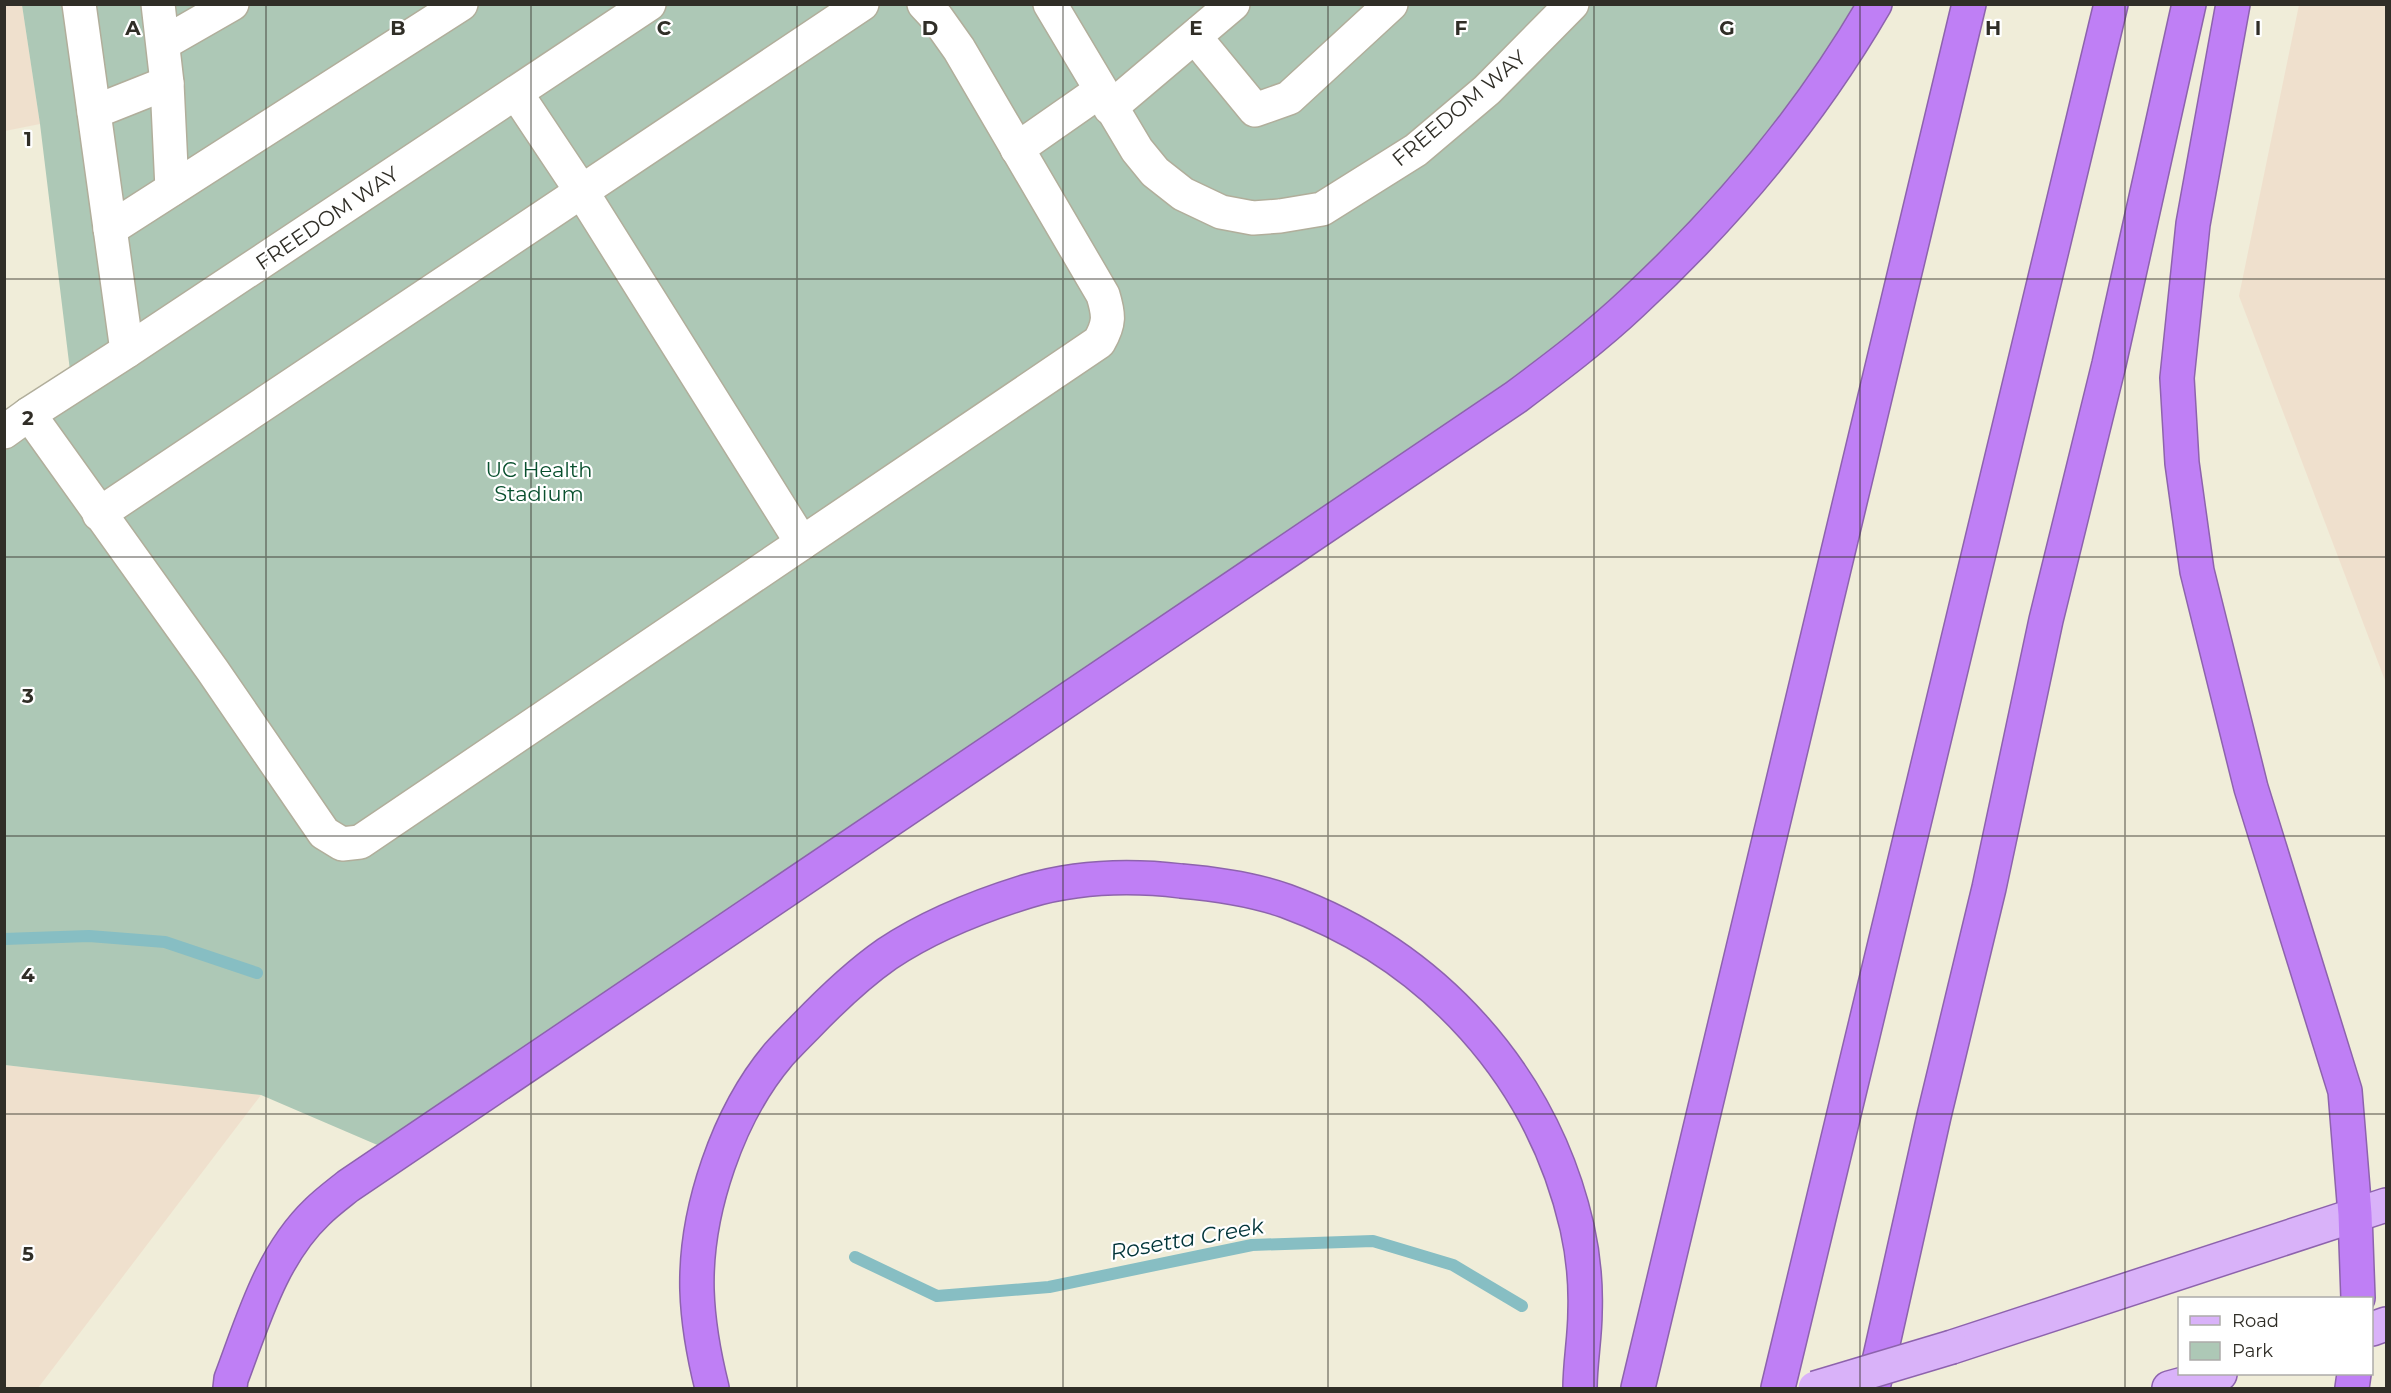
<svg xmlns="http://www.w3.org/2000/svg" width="2391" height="1393" font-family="Montserrat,sans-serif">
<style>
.commercial{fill:#efe0cd}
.green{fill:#adc8b6}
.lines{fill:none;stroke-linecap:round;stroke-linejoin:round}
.stream{stroke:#87bec3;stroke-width:12}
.minor-casing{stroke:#b1ae9b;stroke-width:36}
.major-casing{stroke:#8d63ad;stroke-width:36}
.highway-casing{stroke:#8d63ad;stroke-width:36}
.minor{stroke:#fff;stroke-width:33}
.major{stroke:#d9b2f9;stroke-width:33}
.highway{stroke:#bf7ff5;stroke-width:33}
.major-bridge-casing{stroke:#8d63ad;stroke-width:36;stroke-linecap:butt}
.major-bridge{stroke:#d9b2f9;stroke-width:33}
.grid{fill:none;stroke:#302e27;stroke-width:1.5;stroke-opacity:0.55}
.labels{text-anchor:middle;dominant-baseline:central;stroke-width:4.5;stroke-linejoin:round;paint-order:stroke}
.street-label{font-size:21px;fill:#302e27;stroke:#fff}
.park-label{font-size:21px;fill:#09502e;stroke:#fff}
.water-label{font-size:22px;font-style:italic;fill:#003439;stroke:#fff}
.grid-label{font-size:20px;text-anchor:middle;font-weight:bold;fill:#302e27;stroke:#fff;stroke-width:4.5;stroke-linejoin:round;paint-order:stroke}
</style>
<rect width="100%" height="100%" fill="#f0edd9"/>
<!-- commercial -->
<g class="commercial">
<polygon points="5,5 22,5 40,124 5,131"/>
<polygon points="2299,5 2386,5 2386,683 2239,296"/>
<polygon points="5,1065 261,1095 38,1388 5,1388"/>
</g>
<!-- green -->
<polygon class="green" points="22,5 1875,5 1632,303 396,1153 261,1095 5,1065 5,432 72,387 40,124"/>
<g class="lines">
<!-- stream -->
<g class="stream">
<polyline points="4,939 89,936 165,942 257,973"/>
<polyline points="855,1257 937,1296 1049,1287 1252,1245 1373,1241 1453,1265 1522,1306"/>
</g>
<!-- minor casing -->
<g class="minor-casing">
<g id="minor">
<polyline points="79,4 127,351"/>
<polyline points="158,4 167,83 172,189"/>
<polyline points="1050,4 1137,150 1155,172 1183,194 1221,212 1253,218 1280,216 1322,209 1416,150 1487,90 1572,4"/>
<polyline points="1195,37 1255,110 1289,98 1391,4"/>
<polyline points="164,43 232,4"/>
<polyline points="516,93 582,192 802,543"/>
<polyline points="1110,108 1233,4"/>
<polyline points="94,112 167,83"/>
<polyline points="1017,149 1100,91"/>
<polyline points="110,229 461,4"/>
<path d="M29 414 213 671 324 833 342 844 360 842 1099 342C1110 323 1109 315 1103 295L959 49 937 18 924 4"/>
<polyline points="4,432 29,414 127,351 649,4"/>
<polyline points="99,514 862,4"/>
</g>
</g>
<!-- major casing -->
<g class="major-casing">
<g id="major">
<polyline points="2372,1329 2386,1324"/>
<polyline points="1952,1347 2386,1205"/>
<polyline points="2169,1388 2220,1374"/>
</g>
</g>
<!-- highway casing -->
<g class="highway-casing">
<g id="highway">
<polyline points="2233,4 2193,224 2177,378 2182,463 2197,571 2251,788 2345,1091 2355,1214 2358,1298"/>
<path d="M230 1388 231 1379C253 1321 271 1256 317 1212 326 1203 338 1194 348 1186L1516 397C1556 367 1596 337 1632 303 1727 215 1810 116 1875 4"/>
<path d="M712 1388C704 1356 698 1323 697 1290 695 1211 728 1114 779 1054 788 1044 797 1035 806 1026 831 1000 857 975 887 954 929 926 979 906 1028 891 1076 877 1131 875 1181 881 1216 884 1252 889 1286 901 1433 955 1542 1075 1577 1227 1583 1254 1586 1284 1585 1312 1585 1337 1580 1363 1580 1388"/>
<polyline points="1638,1388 1969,4"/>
<polyline points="1778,1388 2111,4"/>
<polyline points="1873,1388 1934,1116 1989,888 2046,620 2109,364 2189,4"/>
<polyline points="2352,1388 2354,1374"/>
</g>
</g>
<!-- minor -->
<use href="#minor" class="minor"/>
<!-- major -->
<use href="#major" class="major"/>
<!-- highway -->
<use href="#highway" class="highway"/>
<!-- major-bridge casing -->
<g class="major-bridge-casing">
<polyline id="major-bridge" points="1815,1388 1952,1347"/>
</g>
<!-- major-bridge -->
<use href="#major-bridge" class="major-bridge"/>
</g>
<!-- grid -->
<path class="grid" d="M266 4V1388M531 4V1388M797 4V1388M1063 4V1388M1328 4V1388M1594 4V1388M1860 4V1388M2125 4V1388M4 279H2386M4 557H2386M4 836H2386M4 1114H2386"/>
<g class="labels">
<!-- street labels -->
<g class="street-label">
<text transform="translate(1459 108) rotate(-40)">FREEDOM WAY</text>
<text transform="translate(327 218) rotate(-34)">FREEDOM WAY</text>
</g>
<!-- park labels -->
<g class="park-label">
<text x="539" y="469">UC Health<tspan x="539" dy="24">Stadium</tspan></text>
</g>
<!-- water labels -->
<g class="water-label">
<text transform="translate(1187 1239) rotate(-10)">Rosetta Creek</text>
</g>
</g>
<g class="grid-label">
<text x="133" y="35">A</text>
<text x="398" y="35">B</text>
<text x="664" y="35">C</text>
<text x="930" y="35">D</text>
<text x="1196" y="35">E</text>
<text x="1461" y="35">F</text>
<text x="1727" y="35">G</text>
<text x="1993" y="35">H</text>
<text x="2258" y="35">I</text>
<text x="28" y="146">1</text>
<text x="28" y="425">2</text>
<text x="28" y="703">3</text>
<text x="28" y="982">4</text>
<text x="28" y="1261">5</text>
</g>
<!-- border -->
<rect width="2391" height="1393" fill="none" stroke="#302e27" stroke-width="12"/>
<!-- legend -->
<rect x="2178" y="1297" width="195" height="78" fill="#ffffff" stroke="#acaba9" stroke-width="1.5"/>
<rect x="2190" y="1316" width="30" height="9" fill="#d9b2f9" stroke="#acaba9" stroke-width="1.5"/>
<text x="2232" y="1327" font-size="18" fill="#302e27">Road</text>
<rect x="2190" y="1342" width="30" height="18" fill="#adc8b6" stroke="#acaba9" stroke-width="1.5"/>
<text x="2232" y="1357" font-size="18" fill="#302e27">Park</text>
</svg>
